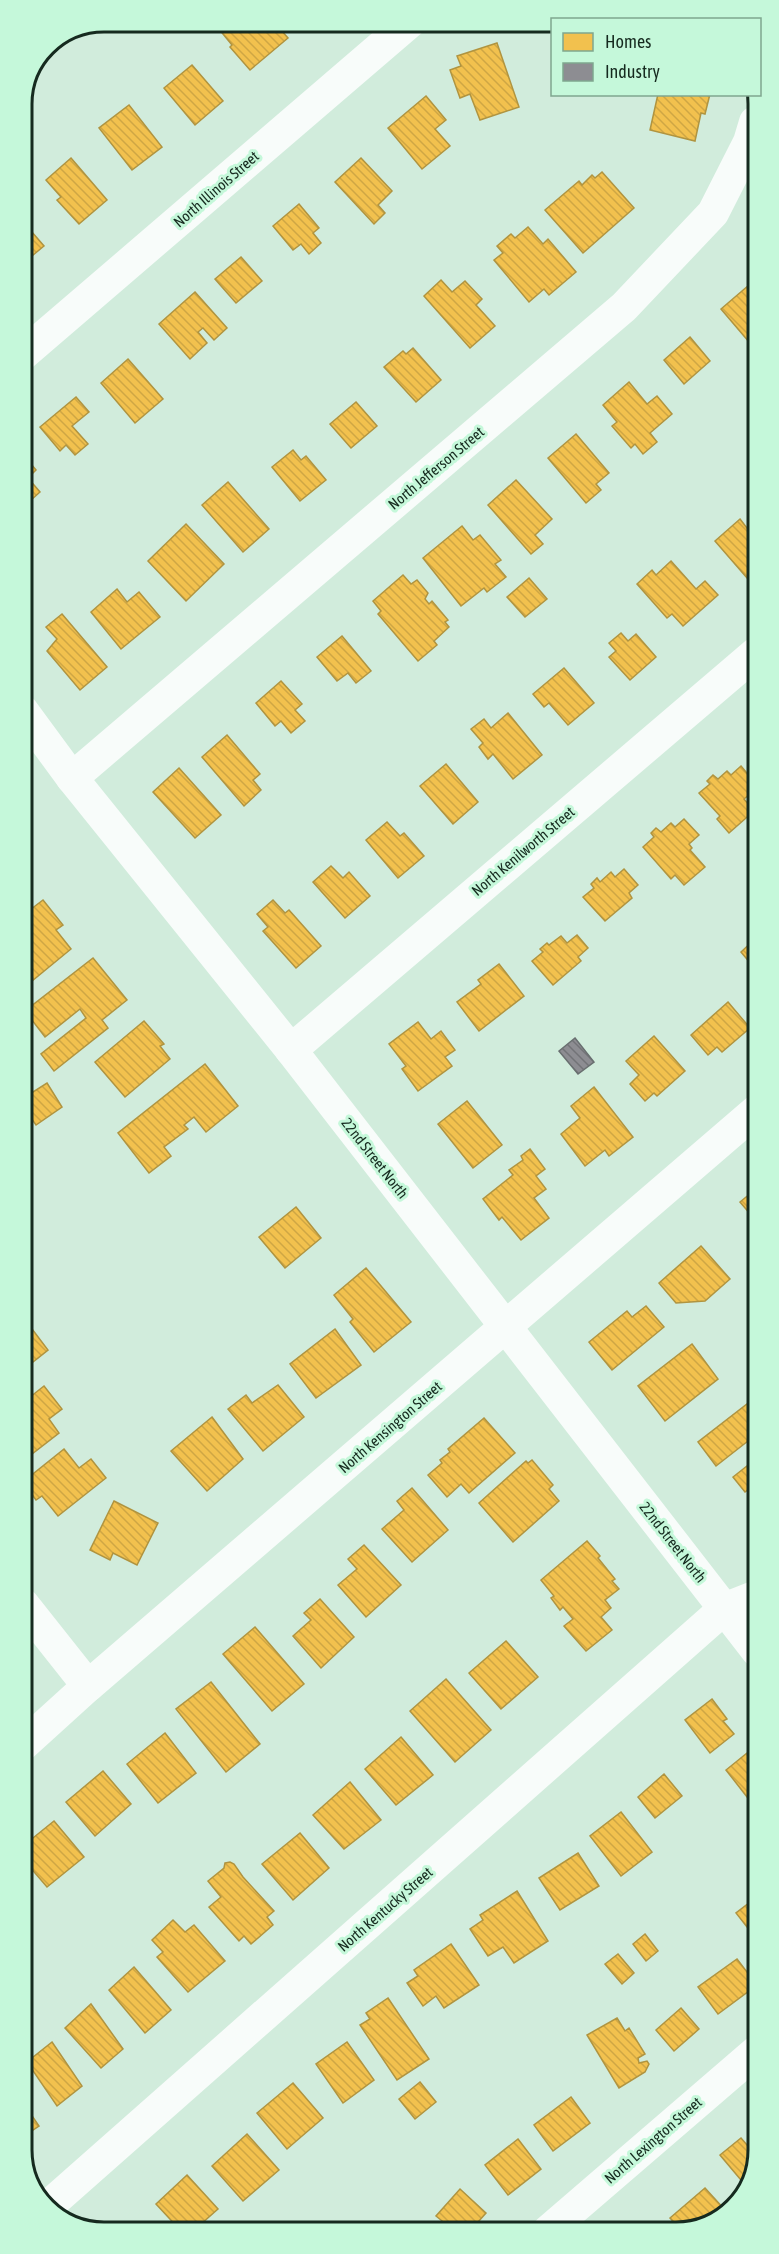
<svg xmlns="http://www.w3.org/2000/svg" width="779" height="2254" font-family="'Asap Condensed',sans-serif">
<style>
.homes{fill:url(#homes-back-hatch);stroke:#b09440;stroke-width:1.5}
.industry{fill:url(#industry-back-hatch);stroke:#696f70;stroke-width:1.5}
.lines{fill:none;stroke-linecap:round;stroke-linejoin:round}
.minor{stroke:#f8fcfa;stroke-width:32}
.labels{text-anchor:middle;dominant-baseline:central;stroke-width:6;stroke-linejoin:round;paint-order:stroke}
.street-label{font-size:15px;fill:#162a1f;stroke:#c5f8da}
.rim{fill:none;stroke:#162a1f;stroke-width:3}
</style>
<defs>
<pattern id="homes-back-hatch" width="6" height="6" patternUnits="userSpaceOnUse" patternTransform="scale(1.5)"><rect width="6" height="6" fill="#f2c14e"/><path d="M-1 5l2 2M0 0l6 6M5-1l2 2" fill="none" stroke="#cfa644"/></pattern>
<pattern id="industry-back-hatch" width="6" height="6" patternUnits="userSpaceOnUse" patternTransform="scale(1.5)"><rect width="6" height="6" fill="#8d8d92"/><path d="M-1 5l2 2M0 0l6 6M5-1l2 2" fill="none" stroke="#727377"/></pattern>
</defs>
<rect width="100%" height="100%" fill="#d1ecdc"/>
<!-- homes -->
<g class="homes">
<polygon points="216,21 242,21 250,30 261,21 273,21 288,38 250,70 230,47 232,45 214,23"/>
<polygon points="497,43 519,107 480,120 470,94 460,98 450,70 461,66 457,56"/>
<polygon points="192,65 223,101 195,125 164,88"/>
<polygon points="658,94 710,94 705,114 701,113 695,141 650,130"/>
<polygon points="426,96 446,120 435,129 450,146 422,169 388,128"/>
<polygon points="129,105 162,147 132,170 99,128"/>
<polygon points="71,158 107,200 79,224 57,200 61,197 46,180"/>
<polygon points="361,158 392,191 378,205 385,213 374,224 335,182"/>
<polygon points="602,172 634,208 583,253 545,210 579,181 582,185 592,175 595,178"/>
<polygon points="299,204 319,228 313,233 321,243 309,254 301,244 293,250 273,226"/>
<polygon points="25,224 44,246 21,265 21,227"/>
<polygon points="528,227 543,244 548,239 576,272 549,295 544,289 529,302 494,260 503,253 497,246 511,234 515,238"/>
<polygon points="241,257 262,281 236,303 215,279"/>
<polygon points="441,280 452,292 465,281 482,299 476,305 495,326 470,348 424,296"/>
<polygon points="749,285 754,291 755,290 755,349 721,309"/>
<polygon points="195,292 227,328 214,340 203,328 198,332 207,343 190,359 159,324"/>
<polygon points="690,337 710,361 684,384 664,360"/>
<polygon points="413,348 441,380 416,402 384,367 403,351 406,354"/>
<polygon points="128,359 163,399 135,423 101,383"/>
<polygon points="629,382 647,404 657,396 672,414 650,433 657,442 643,454 635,444 631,448 612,426 617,422 603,405"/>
<polygon points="76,397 89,412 72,426 88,444 75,455 66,445 60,451 40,427"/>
<polygon points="356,402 377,426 351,448 330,424"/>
<polygon points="576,434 609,473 596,484 601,490 586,503 548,458"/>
<polygon points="293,450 301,460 306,456 326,480 300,501 272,467"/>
<polygon points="22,453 36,470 28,478 40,492 22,508"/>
<polygon points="516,480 552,519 535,535 543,544 531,554 488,505"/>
<polygon points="228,482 269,529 243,552 202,505"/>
<polygon points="740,519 750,532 756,527 756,570 747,578 715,541"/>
<polygon points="186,524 224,564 186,601 148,561"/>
<polygon points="462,526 473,540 480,535 501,560 495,564 506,577 487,592 484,588 461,606 423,558"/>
<polygon points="671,561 696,589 705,581 718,595 683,626 672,614 667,618 637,584 652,570 656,575"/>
<polygon points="403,575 411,584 417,580 428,593 425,599 429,604 432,601 448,620 445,622 449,627 434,641 437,645 418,661 378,614 381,611 373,601"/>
<polygon points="529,578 547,599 525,617 507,597"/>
<polygon points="117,589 127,602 139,592 160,617 121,649 91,612"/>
<polygon points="62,614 107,667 80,690 47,651 57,639 46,627"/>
<polygon points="621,633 628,641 636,634 656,657 630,680 609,657 616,651 609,643"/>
<polygon points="342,636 371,671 356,683 348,673 337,681 317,657"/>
<polygon points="564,668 594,703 568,725 549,703 544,707 533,694"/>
<polygon points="281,681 302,704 295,710 305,721 291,733 281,721 275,726 256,703"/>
<polygon points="508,713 542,755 513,779 493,754 488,759 479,747 483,743 471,729 484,719 491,728"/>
<polygon points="227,735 260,774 253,780 261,790 244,806 202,757"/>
<polygon points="446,764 478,802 453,824 420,786"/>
<polygon points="741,766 756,784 756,789 744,799 754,811 729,833 717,819 720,816 699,793 710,784 707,781 713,775 718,779 727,771 731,775"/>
<polygon points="179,768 221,815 195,838 153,792"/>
<polygon points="684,819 699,835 689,844 692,848 690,850 705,867 684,885 675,875 671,879 643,847 654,837 651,833 656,828 661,832 671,823 675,827"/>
<polygon points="387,822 400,836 404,833 424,856 398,878 366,840"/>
<polygon points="331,866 343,878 349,872 370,896 345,918 313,882"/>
<polygon points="624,869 638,885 629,893 632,898 605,921 583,897 594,888 591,884 597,878 600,882 611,872 615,877"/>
<polygon points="43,900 63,925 56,930 71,949 32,981 22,971 22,916"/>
<polygon points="273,900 285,913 289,910 321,946 296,968 263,931 268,927 257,914"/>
<polygon points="577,935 588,948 578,957 581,961 553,985 532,961 543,952 540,949 547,943 549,945 561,936 567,943"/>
<polygon points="756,938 756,970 741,952"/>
<polygon points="93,958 127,1000 102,1020 108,1028 54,1071 41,1054 86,1018 80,1009 45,1037 25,1011"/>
<polygon points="499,964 524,996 479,1031 457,1002 481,984 478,980"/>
<polygon points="728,1002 750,1028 722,1052 717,1047 708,1055 691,1035"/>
<polygon points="144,1021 164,1044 160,1046 170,1059 125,1097 95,1062"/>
<polygon points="418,1022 431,1039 441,1031 455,1050 445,1057 452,1066 418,1091 402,1069 406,1066 389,1044"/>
<polygon points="654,1036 685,1071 657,1096 654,1093 645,1101 630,1084 639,1075 626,1061"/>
<polygon points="205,1064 238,1106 206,1132 194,1117 184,1125 188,1129 164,1147 171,1156 149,1173 118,1133"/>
<polygon points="47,1083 62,1107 36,1125 22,1105 22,1099"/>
<polygon points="594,1087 633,1137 609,1156 605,1150 585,1166 561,1134 580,1118 571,1106"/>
<polygon points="467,1101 502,1145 473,1168 438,1124"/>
<polygon points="530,1149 545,1169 536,1176 546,1189 534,1198 549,1218 521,1240 502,1217 499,1220 483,1199 513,1175 509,1170 523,1160 521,1156"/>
<polygon points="757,1188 757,1222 740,1202"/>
<polygon points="296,1207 321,1238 285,1268 259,1237"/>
<polygon points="701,1246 730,1279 705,1301 676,1303 659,1283"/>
<polygon points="366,1268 411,1322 374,1352 350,1322 353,1319 334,1295"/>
<polygon points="646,1306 664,1327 612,1370 589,1342 627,1311 632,1317"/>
<polygon points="23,1317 48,1350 23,1370"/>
<polygon points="335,1329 361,1365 316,1398 290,1364"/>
<polygon points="692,1344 718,1379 665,1421 638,1386"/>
<polygon points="278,1385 304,1417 263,1451 228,1409 246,1395 252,1403"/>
<polygon points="44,1386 62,1409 49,1419 59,1433 23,1461 23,1398 25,1401"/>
<polygon points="756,1397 757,1434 716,1466 698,1442"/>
<polygon points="212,1417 243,1459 207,1491 171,1451"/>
<polygon points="484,1418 515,1453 469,1493 461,1484 447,1497 428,1475 442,1463 440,1460 450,1452 448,1449"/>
<polygon points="64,1449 79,1468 91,1459 106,1478 58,1516 42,1496 36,1500 23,1482"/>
<polygon points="757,1458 757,1483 745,1492 733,1477"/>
<polygon points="532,1460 553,1485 549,1489 559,1501 513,1542 479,1503 526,1461 528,1463"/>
<polygon points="412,1488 448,1530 412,1562 382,1529 404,1510 397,1501"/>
<polygon points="114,1501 158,1523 137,1565 113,1553 110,1560 90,1550"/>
<polygon points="587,1541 600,1556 598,1558 615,1579 612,1581 619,1589 605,1600 611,1608 601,1617 612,1630 586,1651 564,1626 573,1619 563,1607 560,1610 551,1598 554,1596 541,1580"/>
<polygon points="364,1545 401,1585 366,1617 338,1585 357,1569 348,1559"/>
<polygon points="320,1599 354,1637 321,1668 293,1636 311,1620 304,1613"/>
<polygon points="255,1627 304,1684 272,1711 223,1654"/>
<polygon points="506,1641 538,1677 501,1709 469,1673"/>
<polygon points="446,1679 491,1730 455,1762 410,1711"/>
<polygon points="211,1682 260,1744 226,1772 176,1709"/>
<polygon points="712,1699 727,1719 723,1721 734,1734 710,1753 685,1720"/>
<polygon points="165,1733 196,1773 158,1803 127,1764"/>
<polygon points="401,1737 433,1775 396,1805 365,1769"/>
<polygon points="752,1749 757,1755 757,1796 751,1802 726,1770"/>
<polygon points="103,1771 131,1804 95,1836 66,1802"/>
<polygon points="664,1774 682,1796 655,1818 638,1797"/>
<polygon points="350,1782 381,1820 344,1849 313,1815"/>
<polygon points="621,1812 652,1852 621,1876 590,1836"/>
<polygon points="54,1821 84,1857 47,1887 23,1859 23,1846"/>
<polygon points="300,1833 329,1868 293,1900 262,1864"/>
<polygon points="578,1853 599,1886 560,1910 539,1878"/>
<polygon points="225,1863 230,1862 234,1864 243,1877 274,1911 267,1917 273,1925 251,1944 244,1936 239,1941 209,1907 221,1897 208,1881 224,1868"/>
<polygon points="517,1891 548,1941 514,1963 503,1947 488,1956 470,1929 483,1920 480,1915"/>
<polygon points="758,1896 758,1941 736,1913"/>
<polygon points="173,1920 185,1932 194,1925 225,1961 188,1992 157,1957 163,1952 152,1940"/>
<polygon points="645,1934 658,1951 646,1961 633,1944"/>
<polygon points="451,1944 479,1985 444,2008 436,1996 423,2006 407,1983 418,1976 414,1970"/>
<polygon points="618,1954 634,1973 622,1984 605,1964"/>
<polygon points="737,1959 757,1985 718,2014 698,1987"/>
<polygon points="134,1967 171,2010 145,2033 109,1990"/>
<polygon points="388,1998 429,2059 397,2080 360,2025 370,2019 366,2013"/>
<polygon points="91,2004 123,2049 101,2068 65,2028"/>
<polygon points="681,2008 699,2029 674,2051 656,2030"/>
<polygon points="617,2018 625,2031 629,2028 645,2054 638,2058 639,2063 647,2061 649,2064 645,2072 619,2088 587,2035"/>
<polygon points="52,2042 82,2086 57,2106 27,2062"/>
<polygon points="347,2042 374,2080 343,2103 316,2064"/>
<polygon points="420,2082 436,2102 415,2119 399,2099"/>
<polygon points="293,2083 323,2118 287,2149 257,2113"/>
<polygon points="571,2097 590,2123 553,2151 534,2125"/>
<polygon points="24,2104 39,2126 24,2136"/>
<polygon points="247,2134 279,2170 243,2201 212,2166"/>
<polygon points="741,2138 747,2145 754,2140 758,2145 758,2151 746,2186 720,2155"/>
<polygon points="518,2139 541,2169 508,2195 485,2165"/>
<polygon points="187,2175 218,2209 192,2232 182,2232 156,2204"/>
<polygon points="705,2188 726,2211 697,2230 681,2230 670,2218"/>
<polygon points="460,2189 486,2213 470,2231 441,2231 447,2225 436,2216"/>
</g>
<!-- industry -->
<polygon class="industry" points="575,1038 594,1062 578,1074 559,1051"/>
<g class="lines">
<!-- minor -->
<g class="minor">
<polyline points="21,356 411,21"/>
<polyline points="22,710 72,778 291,1050 757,1651"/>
<polyline points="72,778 624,307 713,213 749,142 755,122"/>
<polyline points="291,1050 756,653"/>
<polyline points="23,1604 88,1686"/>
<polyline points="23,1745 88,1686 757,1110"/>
<polyline points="46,2208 724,1609 757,1596"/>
<polyline points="548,2231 758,2050"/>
</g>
</g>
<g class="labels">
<!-- street labels -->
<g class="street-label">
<text transform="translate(216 189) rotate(-41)">North Illinois Street</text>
<text transform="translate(436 468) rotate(-40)">North Jefferson Street</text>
<text transform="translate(523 851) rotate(-40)">North Kenilworth Street</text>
<text transform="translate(375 1158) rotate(52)">22nd Street North</text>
<text transform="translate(390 1427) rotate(-41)">North Kensington Street</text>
<text transform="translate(673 1542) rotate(52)">22nd Street North</text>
<text transform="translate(385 1909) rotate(-41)">North Kentucky Street</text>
<text transform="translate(653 2140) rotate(-41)">North Lexington Street</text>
</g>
</g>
<!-- crop -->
<path d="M0 0H779V2254H0ZM104 32H676A72 72 0 0 1 748 104V2150A72 72 0 0 1 676 2222H104A72 72 0 0 1 32 2150V104A72 72 0 0 1 104 32Z" fill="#c5f8da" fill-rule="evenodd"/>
<path class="rim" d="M104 32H676A72 72 0 0 1 748 104V2150A72 72 0 0 1 676 2222H104A72 72 0 0 1 32 2150V104A72 72 0 0 1 104 32Z"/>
<!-- legend -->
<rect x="551" y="18" width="210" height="78" fill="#c5f8da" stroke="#7fa68f" stroke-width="1.5"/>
<rect x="563" y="33" width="30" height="18" fill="#f2c14e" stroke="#7fa68f" stroke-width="1.5"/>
<text x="605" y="48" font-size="18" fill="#162a1f">Homes</text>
<rect x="563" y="63" width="30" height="18" fill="#8d8d92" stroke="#7fa68f" stroke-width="1.5"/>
<text x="605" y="78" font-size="18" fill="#162a1f">Industry</text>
</svg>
